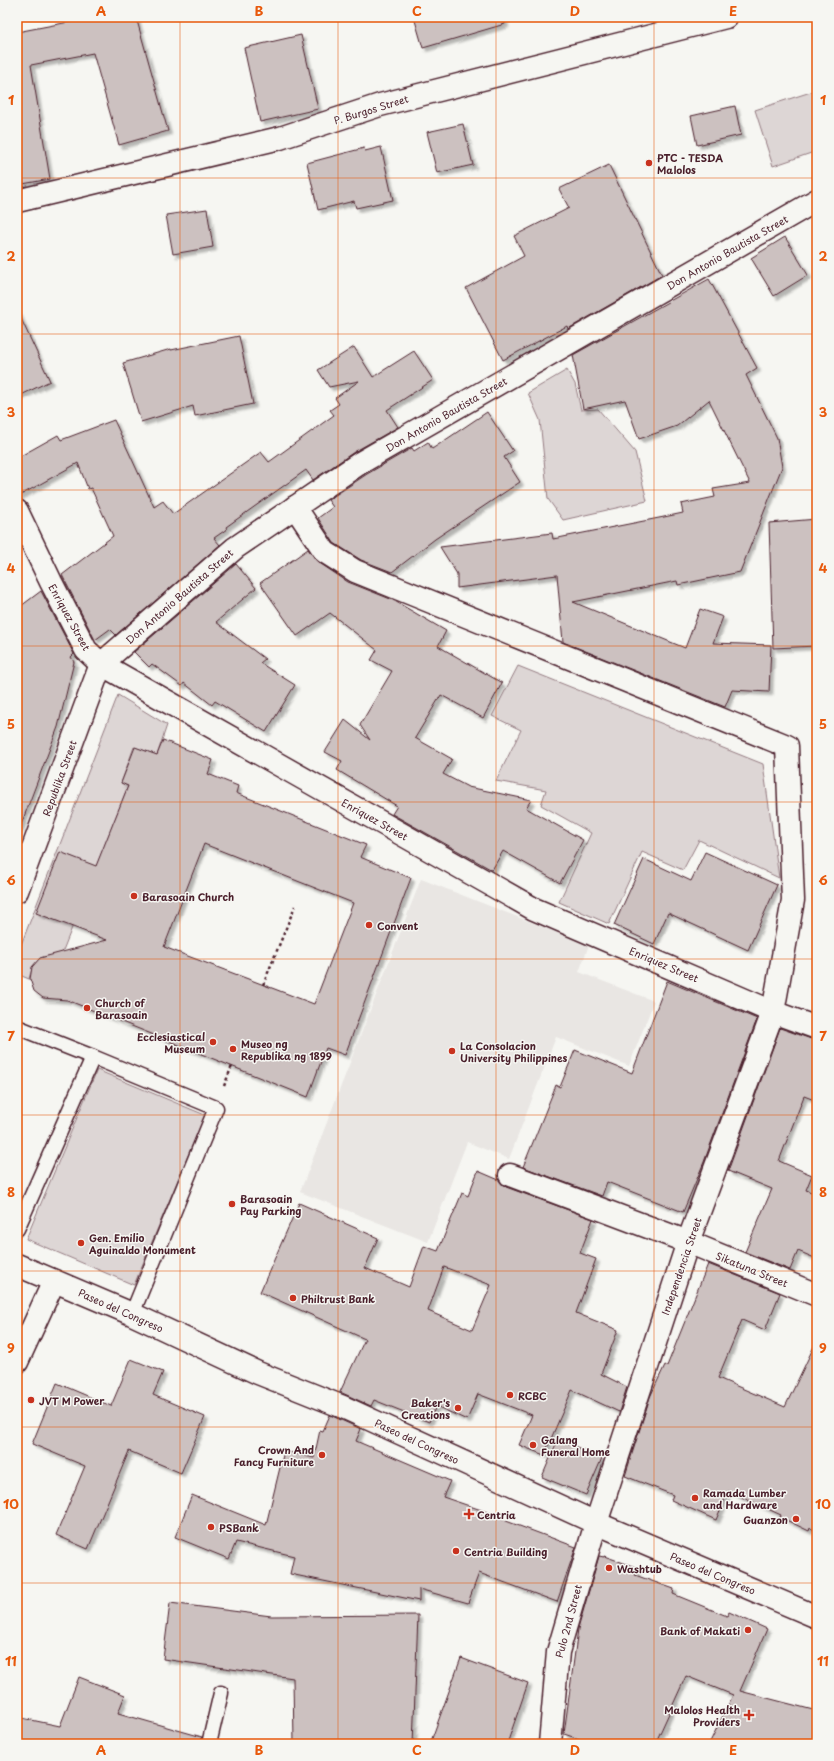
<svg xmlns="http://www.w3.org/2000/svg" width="834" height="1761" font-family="'Playpen Sans',sans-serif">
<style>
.built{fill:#e9e6e3}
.green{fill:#ddd6d5;stroke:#947a80}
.building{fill:#ccc1c0;stroke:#4a1f2b;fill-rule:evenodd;filter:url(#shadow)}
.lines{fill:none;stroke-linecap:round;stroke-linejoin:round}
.service-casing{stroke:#4a1f2b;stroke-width:17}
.minor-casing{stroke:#4a1f2b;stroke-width:25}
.secondary-casing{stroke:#4a1f2b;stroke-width:25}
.path{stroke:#4a1f2b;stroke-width:2.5;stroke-dasharray:3 3;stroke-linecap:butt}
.service{stroke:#f6f6f2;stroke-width:14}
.minor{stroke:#f6f6f2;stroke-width:22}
.secondary{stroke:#f6f6f2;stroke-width:22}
.grid{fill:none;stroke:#e8590c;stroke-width:1;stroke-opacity:0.55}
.poi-dot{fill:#c8321e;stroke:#f6f6f2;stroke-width:1.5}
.labels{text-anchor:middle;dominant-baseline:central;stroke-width:3;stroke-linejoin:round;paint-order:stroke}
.street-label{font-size:10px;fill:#4a1f2b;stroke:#f6f6f2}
.poi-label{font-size:10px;font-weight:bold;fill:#4a1f2b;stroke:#f6f6f2;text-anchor:start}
.neatline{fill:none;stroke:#e8590c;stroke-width:1.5}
.grid-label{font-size:13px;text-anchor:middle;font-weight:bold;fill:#e8590c}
</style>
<defs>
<filter id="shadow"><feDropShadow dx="3.5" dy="3.5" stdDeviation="1" flood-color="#0004"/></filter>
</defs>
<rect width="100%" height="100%" fill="#f6f6f2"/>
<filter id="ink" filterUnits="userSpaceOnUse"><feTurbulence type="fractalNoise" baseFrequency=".025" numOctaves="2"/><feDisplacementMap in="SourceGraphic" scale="8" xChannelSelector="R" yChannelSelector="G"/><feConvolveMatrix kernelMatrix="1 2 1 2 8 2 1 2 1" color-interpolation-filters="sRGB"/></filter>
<g filter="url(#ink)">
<!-- built -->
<polygon class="built" points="421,879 589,945 579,972 654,1001 629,1066 556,1037 509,1159 467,1142 428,1242 300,1192"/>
<!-- green -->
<g class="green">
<polygon points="817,90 817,151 773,166 755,110"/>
<polygon points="567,370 575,384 581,410 598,409 635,452 647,501 563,520 548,499 540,420 528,393"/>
<polygon points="518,666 763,764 779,878 699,840 683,870 642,852 609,924 559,902 591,833 541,805 546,790 496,781 521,730 492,716"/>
<path d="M118 695 167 725 157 755 134 747 121 783 128 786 60 958C41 951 33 962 29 979L17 974V955Z"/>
<polygon points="97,1070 205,1115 134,1285 26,1239"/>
</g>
<!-- building -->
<g class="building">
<polygon points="95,17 136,17 168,131 119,145 93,53 31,65 50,179 17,185 17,32"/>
<polygon points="414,17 504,17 505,24 423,48"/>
<polygon points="301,35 318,109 260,122 244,48"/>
<polygon points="735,106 741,135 697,145 691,116"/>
<polygon points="463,124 473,165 437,173 427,132"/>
<polygon points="381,147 393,200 356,208 354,201 318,210 307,163 364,148 365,151"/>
<polygon points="609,165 662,275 568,329 567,326 503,360 466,288 524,256 514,236 569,208 559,189"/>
<polygon points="207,209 213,247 173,254 166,215"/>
<polygon points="785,237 808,275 774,296 751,258"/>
<polygon points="709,279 757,368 746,375 777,438 782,467 740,572 678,585 677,581 573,602 685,648 700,609 723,617 713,643 771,645 769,692 732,690 725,707 563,642 557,575 457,588 457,574 440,547 552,533 553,539 664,517 683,513 681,504 715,497 713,489 750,483 709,400 677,426 639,439 625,400 583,409 573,355"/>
<polygon points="17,310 50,381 17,397"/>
<polygon points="239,336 253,404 195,416 193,406 141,422 123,363 171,349 171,350"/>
<polygon points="354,347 373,377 414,351 433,380 387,410 398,427 354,452 313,480 306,470 226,527 227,529 214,538 220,545 116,635 110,629 95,640 62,575 113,536 91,488 88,489 78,463 17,497 17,458 58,435 61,440 114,420 154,507 163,501 173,514 261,452 269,462 334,415 330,410 339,404 335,398 359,381 329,387 318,370"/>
<polygon points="487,412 513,451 504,457 520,482 435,539 392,572 361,560 334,543 318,518 333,507 328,500 367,474 412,448 414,451 428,442 432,449"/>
<polygon points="817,519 817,646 773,648 769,523"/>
<polygon points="308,549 318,562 348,582 393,600 446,631 438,646 502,683 483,718 441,695 415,738 452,759 443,774 468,787 531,800 526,808 583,840 560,883 503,851 492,870 392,814 397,806 337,770 342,761 325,752 345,720 370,740 360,725 392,671 371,660 377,650 330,613 297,636 260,583"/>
<polygon points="236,564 256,588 216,622 265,659 260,663 295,685 266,732 215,701 212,705 184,683 182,686 152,664 149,667 134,652"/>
<polygon points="41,591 74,654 71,657 74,662 58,727 19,830 17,829 17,609"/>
<path d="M163 740 213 760 208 774 238 786 236 793 366 845 360 857 411 878 345 1055 326 1048 308 1097 67 1000 43 998 34 991 30 979 32 967 40 958 107 940 36 913 60 852 96 866 128 786 121 783 135 747 157 755ZM204 844 353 903 314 1004 164 947Z"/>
<polygon points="705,852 777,885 748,950 668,913 654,944 614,925 644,859 691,881"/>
<polygon points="667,981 757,1019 704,1162 683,1212 607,1182 602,1196 523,1167 556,1085 560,1087 575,1050 632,1073"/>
<polygon points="780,1028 817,1041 817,1101 804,1096 779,1161 812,1175 806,1190 817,1194 817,1259 798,1251 790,1270 745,1252 772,1189 728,1171"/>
<path d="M478 1171 499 1180 506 1187 593 1219 580 1253 596 1259 576 1313 618 1330 601 1374 627 1387 619 1412 572 1390 544 1455 519 1445 532 1415 478 1394 467 1420 436 1406 429 1422 374 1400 371 1406 340 1392 365 1339 260 1292 299 1203 378 1238 365 1268 409 1287 424 1246 438 1251 462 1193 468 1196ZM444 1267 491 1285 472 1330 428 1311Z"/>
<polygon points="708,1264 780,1293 765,1330 742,1320 718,1378 785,1407 817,1340 817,1531 810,1528 809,1531 780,1517 781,1515 728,1491 716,1520 671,1500 673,1495 625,1476 650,1397 665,1365 667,1366"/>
<polygon points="131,1359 163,1372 153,1395 205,1417 181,1473 129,1451 88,1549 56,1535 85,1466 32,1444 57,1383 111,1406"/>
<polygon points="330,1415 361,1429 356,1441 450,1481 443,1497 499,1516 498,1518 576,1547 557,1602 479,1573 468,1603 419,1589 419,1601 290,1574 294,1556 236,1542 229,1559 175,1537 192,1495 266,1525 284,1451 314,1458 320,1430 323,1431"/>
<polygon points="558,1439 602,1458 586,1495 542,1477"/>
<polygon points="599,1556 604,1557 604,1556 638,1568 635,1575 674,1589 673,1594 727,1616 729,1612 767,1629 740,1691 817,1711 817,1744 709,1744 733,1695 686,1676 655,1744 594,1744 564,1734 578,1629"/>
<polygon points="170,1603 271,1616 418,1615 413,1744 294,1744 293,1678 163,1659"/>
<polygon points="461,1658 528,1683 507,1744 430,1744"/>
<polygon points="79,1677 125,1695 118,1713 202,1737 201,1744 17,1744 17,1717 60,1726"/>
</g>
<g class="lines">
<!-- service casing -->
<g class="service-casing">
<g id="service">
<polyline points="17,1027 93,1057"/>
<polyline points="17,1229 93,1057 216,1108 132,1314"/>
<polyline points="209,1744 221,1693"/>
</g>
</g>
<!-- minor casing -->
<g class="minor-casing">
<g id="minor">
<polyline points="17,201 280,138 380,105 726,17"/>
<polyline points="295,507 325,552 355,571 787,746 793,900 773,1012 688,1242 596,1523 558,1652 550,1744"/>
<polyline points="17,511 51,582 86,650 101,664 534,909 773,1012 817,1028"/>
<polyline points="17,891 101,664 235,548 360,463 817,200"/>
<polyline points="510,1175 688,1242 817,1295"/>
<polyline points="17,1362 54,1281"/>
</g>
</g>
<!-- secondary casing -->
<g class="secondary-casing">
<polyline id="secondary" points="17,1265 132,1314 258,1373 343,1407 596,1523 817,1617"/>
</g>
<!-- path -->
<g class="path">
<polyline points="263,985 295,906"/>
<polyline points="224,1086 232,1066"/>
</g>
<!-- service -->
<use href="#service" class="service"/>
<!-- minor -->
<use href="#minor" class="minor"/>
<!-- secondary -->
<use href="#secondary" class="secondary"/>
</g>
</g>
<!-- grid -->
<path class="grid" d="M180 17V1744M338 17V1744M496 17V1744M654 17V1744M17 178H817M17 334H817M17 490H817M17 646H817M17 802H817M17 959H817M17 1115H817M17 1271H817M17 1427H817M17 1583H817"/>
<!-- markers -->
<g class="poi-dot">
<circle cx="649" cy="163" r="4"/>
<circle cx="134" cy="896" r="4"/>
<circle cx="369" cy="925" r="4"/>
<circle cx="87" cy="1008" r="4"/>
<circle cx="213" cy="1042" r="4"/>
<circle cx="233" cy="1049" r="4"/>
<circle cx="452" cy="1051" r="4"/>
<circle cx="232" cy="1204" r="4"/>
<circle cx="81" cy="1243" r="4"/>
<circle cx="293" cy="1298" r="4"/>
<circle cx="510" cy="1395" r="4"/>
<circle cx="31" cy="1400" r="4"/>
<circle cx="458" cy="1408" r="4"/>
<circle cx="533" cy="1445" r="4"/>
<circle cx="322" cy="1455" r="4"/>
<circle cx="695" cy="1498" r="4"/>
<path d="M467 1508h4v4h4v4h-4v4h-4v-4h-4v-4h4z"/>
<circle cx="796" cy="1519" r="4"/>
<circle cx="211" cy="1527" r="4"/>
<circle cx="456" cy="1551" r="4"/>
<circle cx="609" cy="1568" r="4"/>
<circle cx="748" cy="1630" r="4"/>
<path d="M747 1709h4v4h4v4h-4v4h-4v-4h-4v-4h4z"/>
</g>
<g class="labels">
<!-- street labels -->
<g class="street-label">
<text transform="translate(371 109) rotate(-17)">P. Burgos Street</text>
<text transform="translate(727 252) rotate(-30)">Don Antonio Bautista Street</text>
<text transform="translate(446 414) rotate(-30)">Don Antonio Bautista Street</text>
<text transform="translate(179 596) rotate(-41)">Don Antonio Bautista Street</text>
<text transform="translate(70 617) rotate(61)">Enriquez Street</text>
<text transform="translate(59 778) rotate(-70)">Republika Street</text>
<text transform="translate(375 819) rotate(29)">Enriquez Street</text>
<text transform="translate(664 964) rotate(23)">Enriquez Street</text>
<text transform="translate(681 1266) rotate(-71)">Independencia Street</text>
<text transform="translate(752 1269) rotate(22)">Sikatuna Street</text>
<text transform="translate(121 1310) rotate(24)">Paseo del Congreso</text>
<text transform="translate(417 1441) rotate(25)">Paseo del Congreso</text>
<text transform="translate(713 1573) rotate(23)">Paseo del Congreso</text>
<text transform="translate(568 1621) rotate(-75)">Pulo 2nd Street</text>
</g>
<!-- poi labels -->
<g class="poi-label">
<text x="657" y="157">PTC - TESDA<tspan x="657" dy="12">Malolos</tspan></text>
<text x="142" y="896">Barasoain Church</text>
<text x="377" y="925">Convent</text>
<text x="95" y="1002">Church of<tspan x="95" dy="12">Barasoain</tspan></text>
<text x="205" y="1036" text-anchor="end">Ecclesiastical<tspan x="205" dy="12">Museum</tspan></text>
<text x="241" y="1043">Museo ng<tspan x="241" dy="12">Republika ng 1899</tspan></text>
<text x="460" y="1045">La Consolacion<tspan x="460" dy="12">University Philippines</tspan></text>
<text x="240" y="1198">Barasoain<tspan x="240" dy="12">Pay Parking</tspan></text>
<text x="89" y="1237">Gen. Emilio<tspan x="89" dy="12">Aguinaldo Monument</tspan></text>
<text x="301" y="1298">Philtrust Bank</text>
<text x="518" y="1395">RCBC</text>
<text x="39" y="1400">JVT M Power</text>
<text x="450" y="1402" text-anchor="end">Baker's<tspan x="450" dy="12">Creations</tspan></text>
<text x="541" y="1439">Galang<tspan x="541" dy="12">Funeral Home</tspan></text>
<text x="314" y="1449" text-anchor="end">Crown And<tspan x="314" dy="12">Fancy Furniture</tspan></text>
<text x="703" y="1492">Ramada Lumber<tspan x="703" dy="12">and Hardware</tspan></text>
<text x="477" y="1514">Centria</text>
<text x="788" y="1519" text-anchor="end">Guanzon</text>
<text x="219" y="1527">PSBank</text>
<text x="464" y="1551">Centria Building</text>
<text x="617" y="1568">Washtub</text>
<text x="740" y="1630" text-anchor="end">Bank of Makati</text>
<text x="740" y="1709" text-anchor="end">Malolos Health<tspan x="740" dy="12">Providers</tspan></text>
</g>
</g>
<!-- margin -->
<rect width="834" height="1761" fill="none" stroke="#f6f6f2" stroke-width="44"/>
<rect x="22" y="22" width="790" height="1717" class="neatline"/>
<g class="grid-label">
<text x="101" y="16">A</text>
<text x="259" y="16">B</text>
<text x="417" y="16">C</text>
<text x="575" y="16">D</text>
<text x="733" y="16">E</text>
<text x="11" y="105">1</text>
<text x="823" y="105">1</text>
<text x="11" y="261">2</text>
<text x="823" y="261">2</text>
<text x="11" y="417">3</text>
<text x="823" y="417">3</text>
<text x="11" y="573">4</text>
<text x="823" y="573">4</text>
<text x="11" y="729">5</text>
<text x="823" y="729">5</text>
<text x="11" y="885">6</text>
<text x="823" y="885">6</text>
<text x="11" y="1041">7</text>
<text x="823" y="1041">7</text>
<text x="11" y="1197">8</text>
<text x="823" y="1197">8</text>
<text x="11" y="1353">9</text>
<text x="823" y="1353">9</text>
<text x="11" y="1509">10</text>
<text x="823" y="1509">10</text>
<text x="11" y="1666">11</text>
<text x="823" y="1666">11</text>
<text x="101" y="1755">A</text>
<text x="259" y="1755">B</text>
<text x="417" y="1755">C</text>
<text x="575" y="1755">D</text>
<text x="733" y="1755">E</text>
</g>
</svg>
